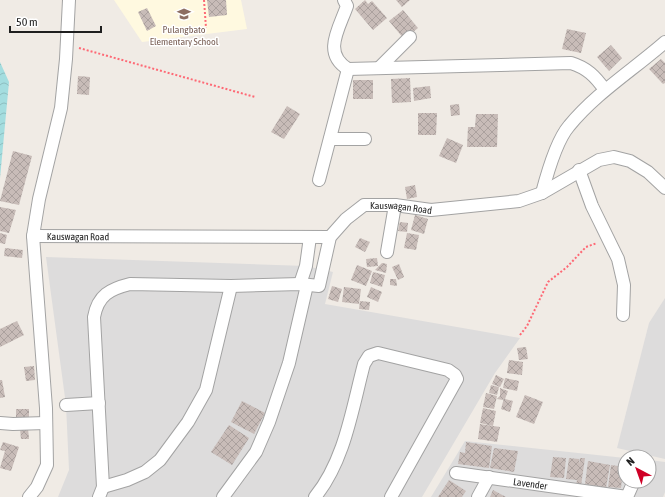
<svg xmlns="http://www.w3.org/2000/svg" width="665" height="497" font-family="'Asap Condensed',sans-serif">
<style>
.residential{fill:#dddcdc}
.education{fill:#fff9e0}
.water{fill:url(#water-waves)}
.building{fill:url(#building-cross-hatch)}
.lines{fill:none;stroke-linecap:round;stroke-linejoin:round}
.minor-casing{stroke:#a3a3a3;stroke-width:14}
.path{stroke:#fe6975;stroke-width:2;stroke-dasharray:2 2;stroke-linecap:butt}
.minor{stroke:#fff;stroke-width:12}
.labels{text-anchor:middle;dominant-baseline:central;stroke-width:3;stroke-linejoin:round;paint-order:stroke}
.education-label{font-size:10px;fill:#785e54;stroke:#fff}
.street-label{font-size:10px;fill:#1f1f1f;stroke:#fff}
</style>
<defs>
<pattern id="water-waves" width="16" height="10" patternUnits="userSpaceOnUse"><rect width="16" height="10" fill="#a4dddf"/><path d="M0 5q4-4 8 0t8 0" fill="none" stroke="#8dbdbf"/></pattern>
<pattern id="building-cross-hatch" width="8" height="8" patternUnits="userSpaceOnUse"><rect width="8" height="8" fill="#c8bcb8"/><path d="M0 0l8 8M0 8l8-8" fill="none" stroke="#aba19e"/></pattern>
</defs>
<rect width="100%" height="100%" fill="#f0ebe5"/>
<!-- residential -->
<g class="residential">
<polygon points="46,257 306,266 333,272 325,304 520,338 495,373 422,497 58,497 69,470 66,405"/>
<polygon points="665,298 665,459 617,448 649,323"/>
<polygon points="465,441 625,458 625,481 649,481 649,460 665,462 665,492 663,497 431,497"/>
</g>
<!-- education -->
<polygon class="education" points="114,0 241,0 247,29 142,42"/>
<!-- water -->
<polygon class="water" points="0,62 9,82 0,178"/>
<!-- building -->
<g class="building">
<polygon points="207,0 226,0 227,15 209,17"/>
<polygon points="365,0 368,4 372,1 387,18 373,30 355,9"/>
<polygon points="396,0 410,0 402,7"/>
<polygon points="147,8 156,26 147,31 138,12"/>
<polygon points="403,10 418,28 404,39 389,21"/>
<polygon points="567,29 586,33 581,53 562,49"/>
<polygon points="611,45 622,58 609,71 597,57"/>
<polygon points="661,59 665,63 665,83 663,84 649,69"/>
<polygon points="78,76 90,77 89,95 77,94"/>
<polygon points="410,78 411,102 392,103 391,79"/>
<rect x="353" y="80" width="20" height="19"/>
<polygon points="430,86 431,98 414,101 413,88"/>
<polygon points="459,104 460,115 451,116 450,105"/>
<polygon points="287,106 300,114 284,139 271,132"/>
<polygon points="418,113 437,113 436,135 418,135"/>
<polygon points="476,114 498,114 497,147 467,147 468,127 475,127"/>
<polygon points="447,138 463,145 456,163 439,156"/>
<polygon points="13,151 32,156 19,205 0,201"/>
<polygon points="415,185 417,197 407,199 405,187"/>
<polygon points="0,207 16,210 9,233 0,231"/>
<polygon points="415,215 428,219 424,234 411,230"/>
<polygon points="400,222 408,223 407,232 398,231"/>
<polygon points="0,233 7,235 5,244 0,243"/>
<polygon points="407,233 419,235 416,250 404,248"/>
<polygon points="360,238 370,242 365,252 355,247"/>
<polygon points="5,248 23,250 22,258 4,256"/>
<polygon points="377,258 378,266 367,267 366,259"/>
<polygon points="382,263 387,264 386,273 375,270"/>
<polygon points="399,264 404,277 398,280 392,267"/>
<polygon points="357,265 372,271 366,286 351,280"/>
<polygon points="373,272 385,275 382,287 370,283"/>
<polygon points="390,279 396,279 397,286 390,285"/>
<polygon points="332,286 342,289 338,302 328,299"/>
<polygon points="344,287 361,289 359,304 342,302"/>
<polygon points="371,287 382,292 378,302 367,297"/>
<polygon points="360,301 370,302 369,310 359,309"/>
<polygon points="17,321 24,335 0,347 0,329"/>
<polygon points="526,347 528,359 519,360 517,348"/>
<polygon points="509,360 523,362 522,375 507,373"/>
<polygon points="34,366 35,380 26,381 24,367"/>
<polygon points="496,375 504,379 500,387 492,384"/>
<polygon points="505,378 519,381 517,391 503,388"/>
<polygon points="0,380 2,380 5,397 0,398"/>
<polygon points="491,385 499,387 497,395 489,393"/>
<polygon points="500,388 508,391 505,399 513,401 510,412 501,409 504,398 503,400 497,399 500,396"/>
<polygon points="486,393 497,396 494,409 483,407"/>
<polygon points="525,395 543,402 534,424 516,417"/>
<polygon points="242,401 265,413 254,434 231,422"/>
<polygon points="483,408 496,411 493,426 480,423"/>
<rect x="16" y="409" width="13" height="11"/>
<polygon points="480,424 500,427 497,442 478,439"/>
<polygon points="229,425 249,438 232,465 211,452"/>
<polygon points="28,428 29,439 21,439 20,429"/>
<polygon points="3,442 19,447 11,471 0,468 5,451 0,450"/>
<polygon points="466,442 492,446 489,468 458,464 460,452 465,453"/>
<polygon points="494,448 518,451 514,472 490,468"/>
<polygon points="553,457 566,458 564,478 550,477"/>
<polygon points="569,458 579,459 579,464 580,458 585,458 581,486 576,485 577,480 566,479"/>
<polygon points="588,461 610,465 606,488 585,484"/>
<polygon points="611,465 625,467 625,479 622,479 621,488 608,487"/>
<polygon points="449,480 466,491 462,497 438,497"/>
<polygon points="493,490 506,497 490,497"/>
</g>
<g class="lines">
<!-- minor casing -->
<g class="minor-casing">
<g id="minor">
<path d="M344 0 347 6C339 29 322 53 348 69L571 63C587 68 595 76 605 90"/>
<polyline points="379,68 410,37"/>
<polyline points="330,139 365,139"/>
<polyline points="579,170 592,206 618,259 624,285 623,315"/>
<polyline points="319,180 348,69"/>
<path d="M542 193C547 174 556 141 569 126 596 93 633 70 665 42"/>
<path id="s1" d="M33 236 330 237"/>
<polyline points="387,252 395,205"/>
<polyline points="300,284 306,266 310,237"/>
<polyline points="66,405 99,403"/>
<polyline points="0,423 13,424 46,423"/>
<path id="s2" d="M456 473 627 497"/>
<polyline points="103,487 127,480 145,472 160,460 188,422 206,390 231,286"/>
<polyline points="29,497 37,487 47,465 46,408 33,236 39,199 61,108 66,59 69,0"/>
<path id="s3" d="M99 497 103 487 94 317C98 295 110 289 130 284L231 286 300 284 319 286 330 237 346 219 364 205H395L431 210 519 201 542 193 599 160 614 157 630 161 648 172 665 188"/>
<polyline points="223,497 256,452 269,422 289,363 307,285"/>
<path d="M315 497C345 460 352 409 364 364L369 356 378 353 448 370 455 375 457 379 391 497"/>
<polyline points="478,497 489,477"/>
<polyline points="627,497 634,481"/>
</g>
</g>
<!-- path -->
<g class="path">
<polyline points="204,0 206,28"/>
<polyline points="79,48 255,97"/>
<polyline points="520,335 527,326 548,282 567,267 586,247 597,243"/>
</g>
<!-- minor -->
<use href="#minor" class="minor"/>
</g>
<!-- icons -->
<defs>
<g id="school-bare" transform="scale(1.08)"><path d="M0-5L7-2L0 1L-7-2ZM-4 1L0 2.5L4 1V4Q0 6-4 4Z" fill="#8d6e63" stroke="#fff" stroke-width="2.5" paint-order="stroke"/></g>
</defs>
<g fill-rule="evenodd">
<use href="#school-bare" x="184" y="14"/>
</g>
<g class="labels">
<!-- education labels -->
<g class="education-label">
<text x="184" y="29">Pulangbato<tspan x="184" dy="12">Elementary School</tspan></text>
</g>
<!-- street labels -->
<g class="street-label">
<text stroke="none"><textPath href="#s3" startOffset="557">Kauswagan Road</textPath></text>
<text stroke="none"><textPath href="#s1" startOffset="45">Kauswagan Road</textPath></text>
<text stroke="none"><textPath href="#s2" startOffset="75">Lavender</textPath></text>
</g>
</g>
<!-- north arrow -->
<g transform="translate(637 469) rotate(319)"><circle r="19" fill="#ffffff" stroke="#a5a5a5"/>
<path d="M0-3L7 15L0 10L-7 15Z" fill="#cf0026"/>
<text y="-6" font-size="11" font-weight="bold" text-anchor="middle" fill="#1f1f1f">N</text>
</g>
<!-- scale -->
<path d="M10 26v6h91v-6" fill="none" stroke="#1f1f1f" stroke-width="2"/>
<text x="16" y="26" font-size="12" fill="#1f1f1f" stroke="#ffffff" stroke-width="3" paint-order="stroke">50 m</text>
</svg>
